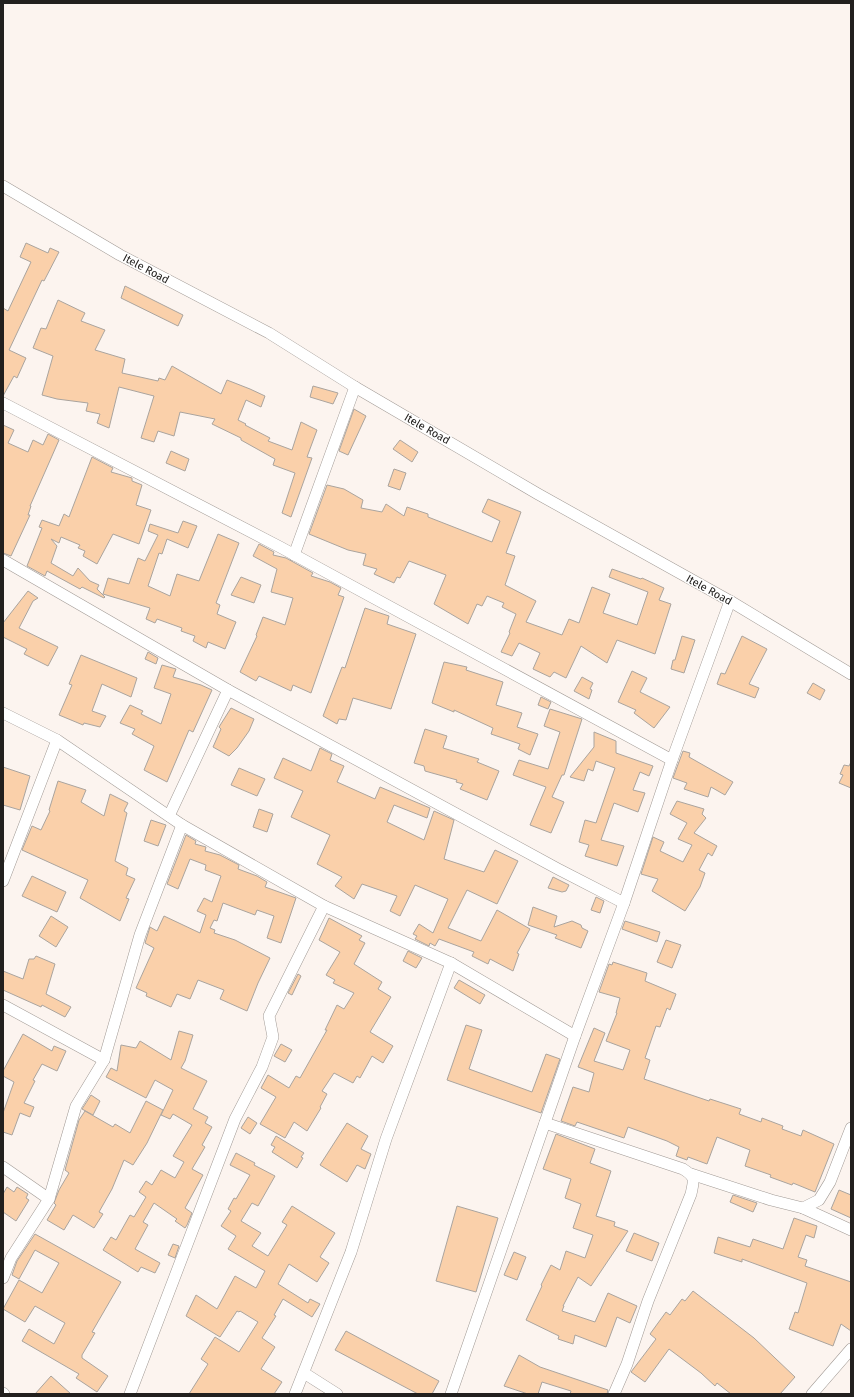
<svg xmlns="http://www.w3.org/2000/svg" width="854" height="1397" font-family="'Fira Sans',sans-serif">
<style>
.building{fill:#fad0aa;stroke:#aaa49e}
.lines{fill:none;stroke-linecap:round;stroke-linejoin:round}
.street-casing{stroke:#a19a95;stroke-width:12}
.street{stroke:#fff;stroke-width:11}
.labels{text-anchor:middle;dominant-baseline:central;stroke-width:3;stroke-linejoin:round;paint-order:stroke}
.street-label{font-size:11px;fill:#22201e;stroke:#fff}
</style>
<rect width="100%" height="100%" fill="#fcf4ef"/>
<!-- building -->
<g class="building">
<polygon points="26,243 48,253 50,248 59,252 44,281 42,280 9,350 26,358 17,378 14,376 3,396 3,308 8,311 31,262 20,257"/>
<polygon points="125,286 183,315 178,326 121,298"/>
<polygon points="58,300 85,313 81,321 105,330 95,350 125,359 122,373 158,381 159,378 165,380 172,366 221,394 227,380 250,389 265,396 261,407 246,400 238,420 246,424 245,425 270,438 268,441 292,450 301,422 317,430 307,457 312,458 291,517 282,513 295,473 273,465 275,459 241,440 241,438 212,424 215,419 180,412 174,436 158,431 154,442 141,438 154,396 119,387 109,428 97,423 100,414 86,411 88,403 57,399 42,395 53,356 33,348 41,328 46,329"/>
<polygon points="313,386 338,393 333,404 310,397"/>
<polygon points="354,409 366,416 348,455 339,451"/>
<polygon points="3,425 14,430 8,443 28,452 33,440 43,445 48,434 59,440 30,506 31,506 28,515 30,515 11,556 3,553"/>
<polygon points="400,440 418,452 412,462 393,449"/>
<polygon points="171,451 189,459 185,471 166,463"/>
<polygon points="92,457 113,468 111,472 132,478 132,481 142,485 136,505 151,510 139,544 113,534 97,564 83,556 85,551 78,548 80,545 61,537 59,543 51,539 57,546 51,563 73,576 78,568 90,581 99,585 97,589 105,597 104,598 82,587 80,589 47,571 45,576 27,566 42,528 39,527 42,520 59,526 64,514 69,517"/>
<polygon points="394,469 406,473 400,490 388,486"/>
<polygon points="327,485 344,489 363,500 361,508 382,512 386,504 404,516 407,507 428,514 428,517 492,542 500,521 482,512 488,499 521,512 506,553 515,556 505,585 536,601 526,622 562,635 569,619 579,623 592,587 610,594 603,613 637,625 648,592 609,577 612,569 641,579 642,578 664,588 659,600 671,604 655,654 617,640 607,663 581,646 566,678 554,672 550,677 533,669 540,653 519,643 512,656 501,652 510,633 509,632 516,614 502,607 504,603 487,596 482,606 477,604 468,624 434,604 446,575 409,561 400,578 397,577 394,583 374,574 377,569 363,565 366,554 348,550 309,534"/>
<polygon points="183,521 197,526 188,548 167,539 162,554 159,553 148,586 170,596 177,574 199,581 218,534 239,543 216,603 220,605 217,614 236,622 225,649 208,642 206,648 193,641 195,636 181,631 182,628 157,619 155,623 146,619 150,608 103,594 108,578 129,584 138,558 145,561 158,535 148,531 150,524 178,533"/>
<polygon points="259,544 274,552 273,555 286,558 313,573 311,576 330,582 341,588 338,595 344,597 311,693 293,685 291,691 259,676 256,681 240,672 257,636 256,635 263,617 285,625 293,598 271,592 277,569 253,556"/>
<polygon points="241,577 261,585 254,603 231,595"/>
<polygon points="28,591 38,598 33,601 19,628 58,647 48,666 24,654 27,649 3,637 3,623"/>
<polygon points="365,608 389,616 387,624 416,634 391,709 353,698 346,720 339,719 337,724 323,716 342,667 345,668"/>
<polygon points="682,636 695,640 684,673 671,669 673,660 675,660"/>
<polygon points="742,636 767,649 749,684 759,688 755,698 717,684 721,673 725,674"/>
<polygon points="148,652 158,658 156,664 145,659"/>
<polygon points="81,655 137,678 131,697 102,684 92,711 106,716 100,727 84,723 83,725 59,715 72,685 69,684"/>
<polygon points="444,662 467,667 466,670 503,682 496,705 522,713 517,727 538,734 530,755 518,749 520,744 491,734 493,728 454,710 454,712 432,703"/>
<polygon points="162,665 176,669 173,677 201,685 212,690 193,732 189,730 167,782 144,770 154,746 132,734 135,729 120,723 130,705 143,711 141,714 161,724 171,694 154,688"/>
<polygon points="632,671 647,678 640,692 670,707 654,728 634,713 636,710 618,702"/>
<polygon points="582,677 593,683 590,689 592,690 589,699 574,691"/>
<polygon points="813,683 825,690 820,700 807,693"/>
<polygon points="541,697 551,702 548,709 538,705"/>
<polygon points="231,708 254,719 249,731 237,748 229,756 213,747 221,729 219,727"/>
<polygon points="550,709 582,719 564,775 562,775 552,797 564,802 551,833 530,825 546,787 513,775 519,760 548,769 560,732 544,726"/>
<polygon points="425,729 447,736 443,748 479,759 477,762 499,771 487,800 460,789 463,784 456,782 457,780 425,771 424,766 414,763"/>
<polygon points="594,732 616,741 616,753 653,766 649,776 640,772 633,790 645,793 638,812 614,803 601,840 624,846 617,866 585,856 589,845 579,842 585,820 596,823 615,768 596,761 593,771 588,769 584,781 570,777 594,747"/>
<polygon points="320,748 332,754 330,760 344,766 337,782 375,799 380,787 430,808 427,818 394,805 387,822 424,840 434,811 454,820 444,859 484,872 495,850 518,861 497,904 467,890 448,928 481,941 497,910 530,929 517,953 519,954 513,971 490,959 488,964 472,956 474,952 439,939 435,946 430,943 429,946 415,939 417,936 413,934 419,924 433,933 448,899 415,885 400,916 390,911 397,896 362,884 354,899 335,886 342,877 317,864 330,835 291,817 303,791 274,778 283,758 311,771"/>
<polygon points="683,751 690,753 689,757 733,782 725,795 711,787 708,797 684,789 687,783 673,778"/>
<polygon points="851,762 851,788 839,783 843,775 840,774 844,765 849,766"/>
<polygon points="3,767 30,776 20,810 3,805"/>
<polygon points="239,768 265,779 257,796 231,785"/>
<polygon points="58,781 86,790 81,802 104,816 110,794 128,803 124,811 127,813 115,861 128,868 126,875 135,879 126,898 129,899 120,921 80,898 88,880 22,850 32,826 41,830 50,811 49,810"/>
<polygon points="677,801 704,809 702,814 706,818 694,833 717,846 712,856 708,853 699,870 705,873 700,887 685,911 652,891 658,879 641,874 653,837 664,842 660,851 683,862 692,845 678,839 687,823 670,814"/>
<polygon points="259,809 273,814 267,832 253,827"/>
<polygon points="151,820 166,825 158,846 144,841"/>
<polygon points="186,835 196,841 195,844 206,847 205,851 220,855 239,865 238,869 257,876 267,882 265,887 296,898 281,943 267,938 274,916 257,910 255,915 223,903 217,921 214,920 210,928 215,930 214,933 235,940 270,958 258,983 247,1011 220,999 224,990 198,980 190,999 177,994 171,1007 146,996 147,993 136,988 154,948 145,943 150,927 157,931 164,916 200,933 206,915 197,911 204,898 212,902 221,876 205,870 206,865 190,859 178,889 167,884"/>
<polygon points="32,876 66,892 57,912 22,896"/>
<polygon points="553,877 569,885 566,891 562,892 548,888"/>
<polygon points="596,897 604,901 600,913 591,910"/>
<polygon points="533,907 557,916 554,927 572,921 581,925 582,928 588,931 581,948 555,938 557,935 528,925"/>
<polygon points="51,916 68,927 56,947 39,936"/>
<polygon points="329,918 362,936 359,940 365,943 354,964 382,982 378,989 391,997 370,1032 393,1046 383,1063 372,1056 360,1078 357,1076 353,1083 334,1073 322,1091 327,1094 320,1107 321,1108 307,1131 294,1122 285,1138 260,1124 276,1097 261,1088 268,1075 289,1088 296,1076 300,1078 327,1030 325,1030 337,1005 344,1009 354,993 333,983 335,980 326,975 340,952 319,940"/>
<polygon points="625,921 660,932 657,942 622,929"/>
<polygon points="666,940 681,945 672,968 657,962"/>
<polygon points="408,951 422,958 416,968 403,961"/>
<polygon points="36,956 55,964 46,994 71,1007 65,1017 42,1005 41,1007 3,990 3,971 23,979 29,959 34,959"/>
<polygon points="613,962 647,973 645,981 676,994 670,1010 667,1008 660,1027 656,1026 645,1058 650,1060 644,1079 709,1101 710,1099 741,1109 739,1114 761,1122 762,1118 783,1126 782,1129 801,1136 803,1130 834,1144 815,1192 793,1183 792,1185 770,1177 771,1175 745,1166 750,1150 717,1137 707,1164 688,1157 687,1160 676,1156 679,1147 667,1141 628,1127 624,1138 577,1122 575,1126 561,1121 573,1087 589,1092 594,1073 578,1067 594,1028 605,1033 594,1061 623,1070 630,1050 606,1041 617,1013 616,1013 620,998 599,992 609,964 612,965"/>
<polygon points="298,974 301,976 292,995 288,993"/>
<polygon points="459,980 485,995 480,1004 454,988"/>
<polygon points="466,1025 482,1030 469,1069 532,1092 546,1054 560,1059 541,1113 447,1080"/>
<polygon points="179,1031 193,1035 185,1061 181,1068 207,1081 193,1109 208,1117 205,1123 212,1127 202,1145 205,1147 192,1169 203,1175 185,1208 192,1213 187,1225 185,1228 175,1221 177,1219 154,1203 143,1222 148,1225 135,1249 160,1263 155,1273 141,1267 138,1272 103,1250 111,1237 116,1240 130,1215 134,1217 146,1197 139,1192 146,1181 152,1185 161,1170 175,1178 184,1162 173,1156 192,1125 173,1114 170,1119 161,1115 173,1090 155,1080 146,1098 106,1077 111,1068 117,1071 121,1045 136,1048 140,1041 171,1060"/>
<polygon points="23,1034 52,1051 54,1046 66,1051 57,1071 42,1064 33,1080 35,1081 24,1103 34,1107 30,1117 20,1113 12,1135 3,1132 3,1113 14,1082 3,1076 3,1071"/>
<polygon points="281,1044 292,1050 285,1062 274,1056"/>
<polygon points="91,1095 100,1101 93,1115 82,1109"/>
<polygon points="146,1101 163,1110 147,1143 133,1165 124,1160 112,1189 99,1212 103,1214 94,1228 73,1215 64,1230 47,1220 56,1205 54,1203 59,1190 69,1173 65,1170 79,1120 85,1111 113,1127 115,1124 130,1133"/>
<polygon points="248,1117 257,1123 250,1134 241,1128"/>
<polygon points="347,1123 368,1136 361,1149 371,1154 365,1169 357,1165 347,1182 320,1165"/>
<polygon points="556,1134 595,1149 590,1163 611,1171 596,1216 615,1222 614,1226 628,1231 591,1286 578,1277 563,1306 564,1306 562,1311 595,1322 608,1293 637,1306 630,1323 617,1317 606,1347 575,1335 573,1344 558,1339 559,1336 526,1320 542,1286 541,1285 551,1265 560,1270 566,1251 585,1258 593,1235 573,1228 581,1204 565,1198 571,1179 543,1169"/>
<polygon points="276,1136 304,1153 301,1157 303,1158 297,1168 272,1152 275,1147 271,1145"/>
<polygon points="236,1153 255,1163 254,1165 275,1176 258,1206 252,1203 241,1221 261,1233 252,1246 268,1256 287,1225 282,1222 292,1206 335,1233 320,1257 329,1263 317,1282 289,1264 278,1284 308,1303 310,1299 320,1304 312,1317 283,1299 274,1315 276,1316 262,1338 275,1347 261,1369 282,1382 274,1394 189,1394 208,1364 201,1359 215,1337 239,1352 258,1322 240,1311 239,1312 237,1311 220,1337 186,1316 196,1295 217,1309 235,1276 256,1288 265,1271 228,1249 236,1236 221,1226 231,1211 228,1209 234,1198 236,1199 250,1175 230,1165"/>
<polygon points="7,1187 14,1192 17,1187 28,1194 26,1198 29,1200 16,1221 3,1212 3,1194"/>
<polygon points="839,1190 851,1195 851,1218 831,1209"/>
<polygon points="733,1195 757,1203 753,1212 730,1202"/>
<polygon points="457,1206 498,1218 476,1292 436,1281"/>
<polygon points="794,1218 817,1226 814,1238 806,1235 798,1257 807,1260 805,1266 851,1282 851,1331 841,1324 833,1346 789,1329 795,1312 798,1313 807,1283 742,1259 742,1262 714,1253 718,1237 750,1247 753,1239 783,1249"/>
<polygon points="634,1233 659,1243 652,1261 626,1251"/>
<polygon points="35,1234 121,1282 92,1332 95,1333 82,1355 82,1358 108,1376 97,1392 76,1378 79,1374 22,1341 29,1329 54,1344 65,1323 35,1306 25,1322 3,1309 19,1280 42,1293 59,1263 35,1250 19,1279 12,1275 17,1261"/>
<polygon points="173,1244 179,1246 175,1258 168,1255"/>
<polygon points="514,1252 526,1257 517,1280 504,1275"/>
<polygon points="693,1291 754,1338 795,1377 780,1394 731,1394 717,1383 715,1386 701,1373 669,1349 645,1382 631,1372 656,1339 650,1334 666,1312 670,1315 682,1299 685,1301"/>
<polygon points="346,1331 439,1381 432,1394 418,1394 335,1350"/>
<polygon points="519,1355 540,1367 608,1390 607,1394 570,1394 571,1391 542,1382 538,1394 528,1394 504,1386"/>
<polygon points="51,1376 71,1394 35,1394"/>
</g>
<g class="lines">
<!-- street casing -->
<g class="street-casing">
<g id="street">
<polyline points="3,186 120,255 269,333 355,387 538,494 730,601 851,674"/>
<polyline points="3,403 280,547 672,760"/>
<polyline points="294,555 355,387"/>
<polyline points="3,560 228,690 558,869 624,903"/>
<polyline points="3,713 57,740 182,825 324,906 451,963 575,1036"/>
<polyline points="169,816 228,690"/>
<polyline points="3,881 57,740"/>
<polyline points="3,1005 104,1060"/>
<path d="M545 1123 683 1169C696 1177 694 1180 691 1194L648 1301 627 1364 614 1394"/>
<polyline points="3,1167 49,1199"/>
<polyline points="691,1174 771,1200 803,1208 819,1200 830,1182 851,1128"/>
<polyline points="803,1208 851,1230"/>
<polyline points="3,1278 11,1258 49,1199 76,1106 104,1060 140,935 182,825"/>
<polyline points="304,1373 337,1394"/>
<polyline points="3,1393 4,1394"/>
<polyline points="130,1394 235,1119 262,1067 273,1037 269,1016 324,906"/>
<polyline points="295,1394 351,1252 386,1139 451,963"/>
<polyline points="451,1394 575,1036 624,903 672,760 730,601"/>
<polyline points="812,1394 851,1349"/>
</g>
</g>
<!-- street -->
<use href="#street" class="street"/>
</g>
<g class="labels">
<!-- street labels -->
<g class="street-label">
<text transform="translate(146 269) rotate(28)">Itele Road</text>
<text transform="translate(427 429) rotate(30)">Itele Road</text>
<text transform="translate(709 590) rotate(29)">Itele Road</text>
</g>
</g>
<!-- border -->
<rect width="854" height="1397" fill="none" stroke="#22201e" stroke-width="8"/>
</svg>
